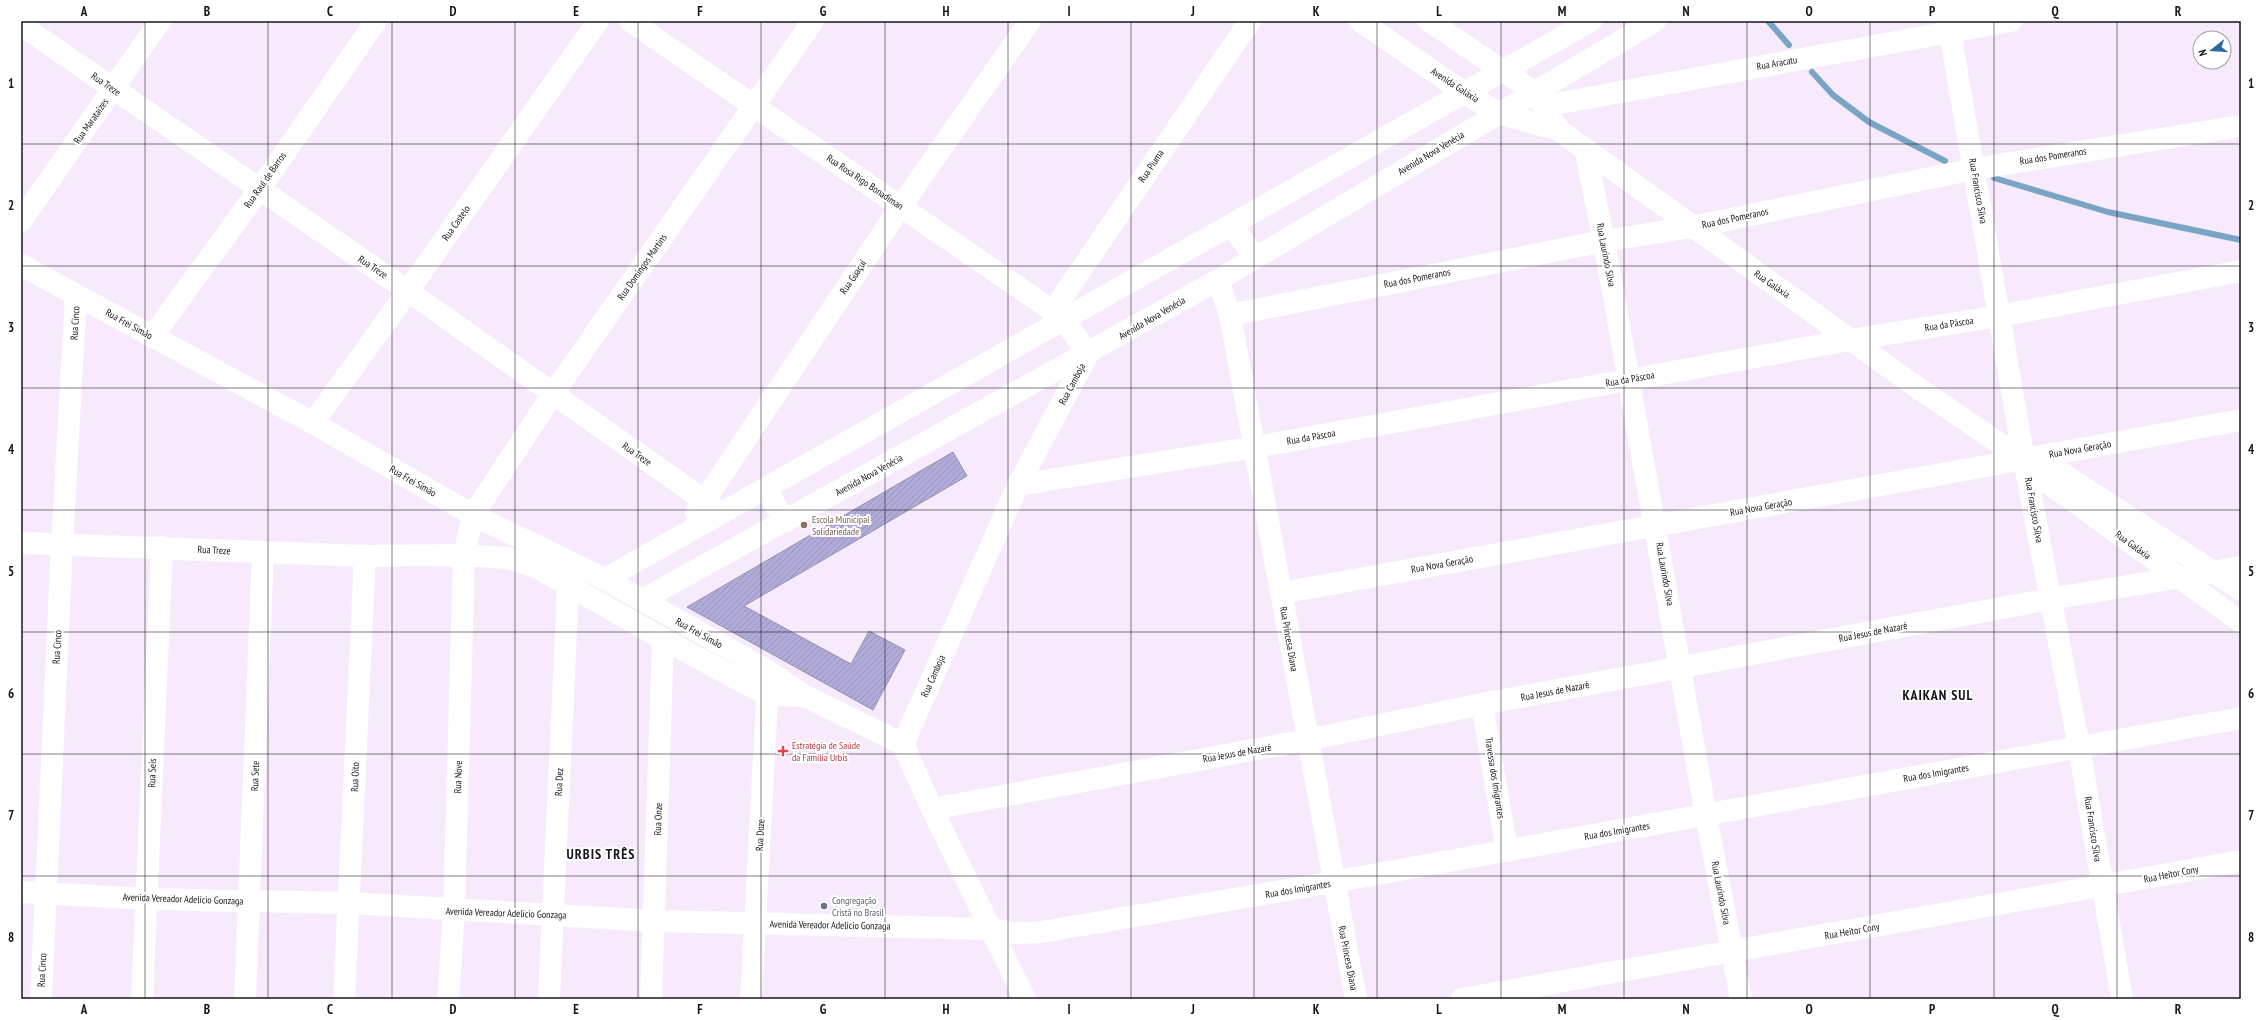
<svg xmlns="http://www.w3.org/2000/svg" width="2262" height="1020" font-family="'PT Sans Narrow',sans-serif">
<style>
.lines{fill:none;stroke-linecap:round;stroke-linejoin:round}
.stream{stroke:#7aa4c4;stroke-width:6}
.building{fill:url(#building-hatch);stroke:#9593aa}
.minor{stroke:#fff;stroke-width:22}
.grid{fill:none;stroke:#19141c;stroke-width:1;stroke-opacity:0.55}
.education-dot{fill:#8d6e63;stroke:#fff;stroke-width:1.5}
.health-dot{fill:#e0444e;stroke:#fff;stroke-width:1.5}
.worship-dot{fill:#6b7280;stroke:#fff;stroke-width:1.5}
.labels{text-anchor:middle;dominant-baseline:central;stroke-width:4;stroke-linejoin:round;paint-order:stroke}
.street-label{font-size:10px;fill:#19141c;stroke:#fff}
.education-label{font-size:10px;fill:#785e54;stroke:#fff;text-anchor:start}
.health-label{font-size:10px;fill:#be3a42;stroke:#fff;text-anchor:start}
.worship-label{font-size:10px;fill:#5b616d;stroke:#fff;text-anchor:start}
.district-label{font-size:14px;font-weight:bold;letter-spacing:1px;fill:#19141c;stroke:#fff}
.neatline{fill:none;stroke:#19141c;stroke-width:1.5}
.grid-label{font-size:13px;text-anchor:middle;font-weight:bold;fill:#19141c}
</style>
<defs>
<pattern id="building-hatch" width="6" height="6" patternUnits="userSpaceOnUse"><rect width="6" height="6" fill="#b0abd9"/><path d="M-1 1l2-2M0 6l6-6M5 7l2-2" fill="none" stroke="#9792ba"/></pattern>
</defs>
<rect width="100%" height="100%" fill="#f6eafc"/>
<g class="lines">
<!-- stream -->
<g class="stream">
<polyline points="1768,21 1789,45"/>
<polyline points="1812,72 1833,95 1869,122 1945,161"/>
<polyline points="1994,178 2108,212 2241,240"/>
</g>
</g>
<!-- building -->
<polygon class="building" points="953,452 967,476 744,606 851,664 869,631 905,650 873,710 687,607"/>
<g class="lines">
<!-- minor -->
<g class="minor">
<polyline points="630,21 1053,311 1064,320 1088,354 1018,485 903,744 932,809 1025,999"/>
<polyline points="1360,21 1465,93 1498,113 1559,130"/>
<polyline points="1429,21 1534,92 1559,130 1585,149 1918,388 2024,460"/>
<polyline points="1948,21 2024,460 2079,747 2122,999"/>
<polyline points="21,25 408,291 722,513"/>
<polyline points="1544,106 2011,21"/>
<polyline points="1585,149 1604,241 1706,815 1741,999"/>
<polyline points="21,221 160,21"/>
<polyline points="1231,225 1255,257"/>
<polyline points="21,265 313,423 473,515 605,579 768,671 805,696 903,744"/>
<polyline points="1218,280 1230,315 1356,999"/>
<polyline points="1053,311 1250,21"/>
<polyline points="1230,315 1604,241 1692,227 1974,169 2241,126"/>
<polyline points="152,337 259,190 376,21"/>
<polyline points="313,423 408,291 598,21"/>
<polyline points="2037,457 2241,590"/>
<polyline points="2026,467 2241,622"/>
<polyline points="1018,485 1255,447 1850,340 1999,316 2241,271"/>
<polyline points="766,488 785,522"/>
<polyline points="696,513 901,206 1030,21"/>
<polyline points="21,543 365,556 464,555 508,558 536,567 663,639 767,695 805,696"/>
<polyline points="605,579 1591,21"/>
<polyline points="1281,593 2241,420"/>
<polyline points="642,600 1218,280 1655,21"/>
<polyline points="1482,704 1507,851"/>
<polyline points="932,809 1307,740 1482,704 2050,599 2241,567"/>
<polyline points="21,892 147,899 350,903 655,921 992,929 1013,933 1042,932 1333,882 2241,718"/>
<polyline points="41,999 62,544 76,295"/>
<polyline points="142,999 162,547"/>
<polyline points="245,999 263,552"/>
<polyline points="344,999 365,556"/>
<polyline points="448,999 454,911 464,555 473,515 553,394 813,21"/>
<polyline points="549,999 568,587 575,575"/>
<polyline points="651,999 663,639"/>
<polyline points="751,999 768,681"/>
<polyline points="1462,999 2241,861"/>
</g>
</g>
<!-- grid -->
<path class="grid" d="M145 21V999M268 21V999M392 21V999M515 21V999M638 21V999M761 21V999M885 21V999M1008 21V999M1131 21V999M1254 21V999M1377 21V999M1501 21V999M1624 21V999M1747 21V999M1870 21V999M1994 21V999M2117 21V999M21 144H2241M21 266H2241M21 388H2241M21 510H2241M21 632H2241M21 754H2241M21 876H2241"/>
<!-- markers -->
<circle class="education-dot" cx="804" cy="525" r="4"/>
<path class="health-dot" d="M781 745h4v4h4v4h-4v4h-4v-4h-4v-4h4z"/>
<circle class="worship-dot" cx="824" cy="906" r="4"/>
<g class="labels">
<!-- street labels -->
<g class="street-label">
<text transform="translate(1777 63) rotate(-10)">Rua Aracatu</text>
<text transform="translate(106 84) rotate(35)">Rua Treze</text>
<text transform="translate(1455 85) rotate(33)">Avenida Galáxia</text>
<text transform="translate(91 121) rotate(-55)">Rua Marataízes</text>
<text transform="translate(1431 153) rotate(-31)">Avenida Nova Venécia</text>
<text transform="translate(2053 156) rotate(-9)">Rua dos Pomeranos</text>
<text transform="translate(1151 166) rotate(-56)">Rua Piuma</text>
<text transform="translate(265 180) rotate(-55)">Rua Raul de Barros</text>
<text transform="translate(865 182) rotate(34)">Rua Rosa Rigo Bonadiman</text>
<text transform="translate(1978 191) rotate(80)">Rua Francisco Silva</text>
<text transform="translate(1735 218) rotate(-12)">Rua dos Pomeranos</text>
<text transform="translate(456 223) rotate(-55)">Rua Castelo</text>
<text transform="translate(1606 255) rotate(79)">Rua Laurindo Silva</text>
<text transform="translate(373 267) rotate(34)">Rua Treze</text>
<text transform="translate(642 267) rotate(-55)">Rua Domingos Martins</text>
<text transform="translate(853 277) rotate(-56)">Rua Guaçuí</text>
<text transform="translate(1417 278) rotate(-11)">Rua dos Pomeranos</text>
<text transform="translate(1772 284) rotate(35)">Rua Galáxia</text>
<text transform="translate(1152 318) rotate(-30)">Avenida Nova Venécia</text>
<text transform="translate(75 323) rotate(-87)">Rua Cinco</text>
<text transform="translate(129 324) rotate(29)">Rua Frei Simão</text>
<text transform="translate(1949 324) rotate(-9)">Rua da Páscoa</text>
<text transform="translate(1630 379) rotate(-10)">Rua da Páscoa</text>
<text transform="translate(1072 384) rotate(-62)">Rua Camboja</text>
<text transform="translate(1311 437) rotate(-10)">Rua da Páscoa</text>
<text transform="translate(2080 449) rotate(-10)">Rua Nova Geração</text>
<text transform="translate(637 454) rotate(35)">Rua Treze</text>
<text transform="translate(869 475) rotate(-29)">Avenida Nova Venécia</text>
<text transform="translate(413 481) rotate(30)">Rua Frei Simão</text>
<text transform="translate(1761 507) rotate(-10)">Rua Nova Geração</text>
<text transform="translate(2034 510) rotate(80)">Rua Francisco Silva</text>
<text transform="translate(2133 545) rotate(36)">Rua Galáxia</text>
<text transform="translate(214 550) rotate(3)">Rua Treze</text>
<text transform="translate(1442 564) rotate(-10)">Rua Nova Geração</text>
<text transform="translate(1665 574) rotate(80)">Rua Laurindo Silva</text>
<text transform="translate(1873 632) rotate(-11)">Rua Jesus de Nazaré</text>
<text transform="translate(699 633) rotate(29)">Rua Frei Simão</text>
<text transform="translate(1289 639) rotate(80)">Rua Princesa Diana</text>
<text transform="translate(57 647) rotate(-87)">Rua Cinco</text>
<text transform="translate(933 676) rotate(-66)">Rua Camboja</text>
<text transform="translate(1555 691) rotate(-11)">Rua Jesus de Nazaré</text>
<text transform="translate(1237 753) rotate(-10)">Rua Jesus de Nazaré</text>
<text transform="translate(152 773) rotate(-88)">Rua Seis</text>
<text transform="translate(1936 773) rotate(-10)">Rua dos Imigrantes</text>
<text transform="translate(255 776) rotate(-88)">Rua Sete</text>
<text transform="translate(355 777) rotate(-88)">Rua Oito</text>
<text transform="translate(458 777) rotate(-88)">Rua Nove</text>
<text transform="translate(1495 778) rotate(81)">Travessa dos Imigrantes</text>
<text transform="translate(559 782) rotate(-87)">Rua Dez</text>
<text transform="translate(658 819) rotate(-88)">Rua Onze</text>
<text transform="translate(2093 829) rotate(81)">Rua Francisco Silva</text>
<text transform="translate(1617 831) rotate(-10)">Rua dos Imigrantes</text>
<text transform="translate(760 835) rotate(-87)">Rua Doze</text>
<text transform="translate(2171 874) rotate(-11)">Rua Heitor Cony</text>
<text transform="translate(1298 889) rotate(-10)">Rua dos Imigrantes</text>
<text transform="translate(1721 893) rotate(79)">Rua Laurindo Silva</text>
<text transform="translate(183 899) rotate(2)">Avenida Vereador Adelicio Gonzaga</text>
<text transform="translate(506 913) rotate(2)">Avenida Vereador Adelicio Gonzaga</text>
<text transform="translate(830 925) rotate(1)">Avenida Vereador Adelicio Gonzaga</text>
<text transform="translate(1852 931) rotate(-10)">Rua Heitor Cony</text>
<text transform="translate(1348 958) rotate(79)">Rua Princesa Diana</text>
<text transform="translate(42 970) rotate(-87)">Rua Cinco</text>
</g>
<!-- education labels -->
<g class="education-label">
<text x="812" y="519">Escola Municipal<tspan x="812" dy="12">Solidariedade</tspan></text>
</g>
<!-- health labels -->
<g class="health-label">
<text x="792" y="745">Estratégia de Saúde<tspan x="792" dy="12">da Família Urbis</tspan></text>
</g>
<!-- worship labels -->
<g class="worship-label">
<text x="832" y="900">Congregação<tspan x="832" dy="12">Cristã no Brasil</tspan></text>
</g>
<!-- district labels -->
<g class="district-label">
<text x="1938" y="695">KAIKAN SUL</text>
<text x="601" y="854">URBIS TRÊS</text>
</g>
</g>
<!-- border -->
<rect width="2262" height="1020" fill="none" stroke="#ffffff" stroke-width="44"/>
<!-- north arrow -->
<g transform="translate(2212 50) rotate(253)"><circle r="19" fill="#ffffff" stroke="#a3a1a4"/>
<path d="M0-3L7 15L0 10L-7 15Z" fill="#2e6aa2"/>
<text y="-6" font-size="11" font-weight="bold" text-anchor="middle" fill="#19141c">N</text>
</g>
<rect x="22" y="22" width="2218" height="976" class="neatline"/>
<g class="grid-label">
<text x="84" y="16">A</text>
<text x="207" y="16">B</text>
<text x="330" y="16">C</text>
<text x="453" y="16">D</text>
<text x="576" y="16">E</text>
<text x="700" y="16">F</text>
<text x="823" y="16">G</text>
<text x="946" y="16">H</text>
<text x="1069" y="16">I</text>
<text x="1193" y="16">J</text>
<text x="1316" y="16">K</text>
<text x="1439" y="16">L</text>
<text x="1562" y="16">M</text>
<text x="1686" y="16">N</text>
<text x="1809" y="16">O</text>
<text x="1932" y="16">P</text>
<text x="2055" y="16">Q</text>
<text x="2178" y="16">R</text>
<text x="11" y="88">1</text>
<text x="2251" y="88">1</text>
<text x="11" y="210">2</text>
<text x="2251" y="210">2</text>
<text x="11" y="332">3</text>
<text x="2251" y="332">3</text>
<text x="11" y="454">4</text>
<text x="2251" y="454">4</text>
<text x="11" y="576">5</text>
<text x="2251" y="576">5</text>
<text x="11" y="698">6</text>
<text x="2251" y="698">6</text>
<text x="11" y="820">7</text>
<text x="2251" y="820">7</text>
<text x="11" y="942">8</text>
<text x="2251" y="942">8</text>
<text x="84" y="1014">A</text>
<text x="207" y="1014">B</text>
<text x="330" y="1014">C</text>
<text x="453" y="1014">D</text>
<text x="576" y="1014">E</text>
<text x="700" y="1014">F</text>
<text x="823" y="1014">G</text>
<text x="946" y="1014">H</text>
<text x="1069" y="1014">I</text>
<text x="1193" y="1014">J</text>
<text x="1316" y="1014">K</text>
<text x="1439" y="1014">L</text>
<text x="1562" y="1014">M</text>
<text x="1686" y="1014">N</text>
<text x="1809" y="1014">O</text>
<text x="1932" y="1014">P</text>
<text x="2055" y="1014">Q</text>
<text x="2178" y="1014">R</text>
</g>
</svg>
